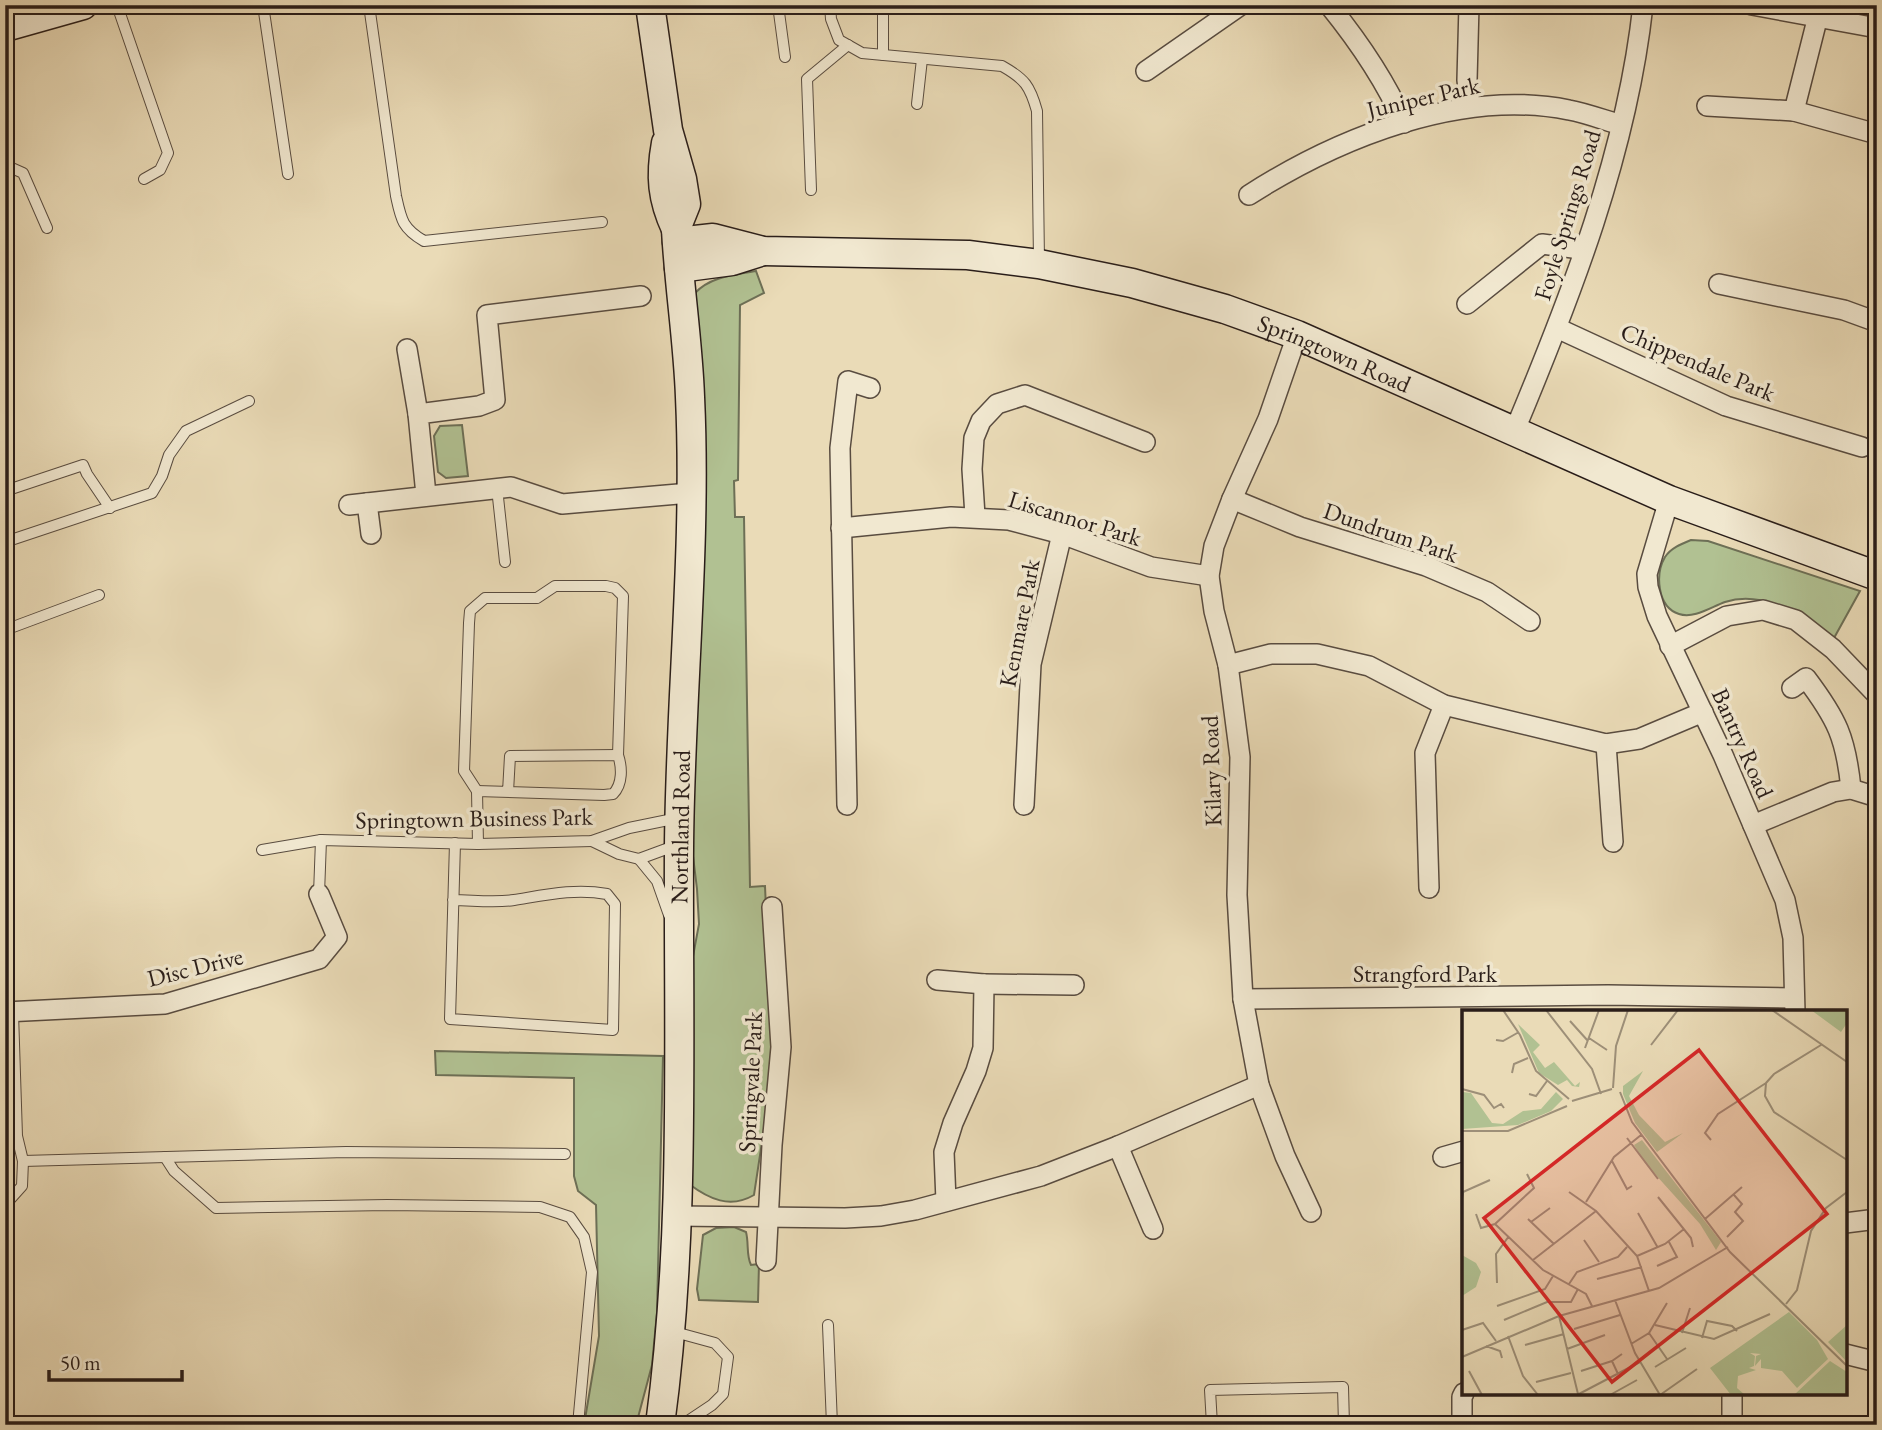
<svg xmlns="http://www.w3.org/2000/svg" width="1882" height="1430" font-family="'EB Garamond',serif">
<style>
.green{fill:#b1c192;stroke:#6d6f56;stroke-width:2}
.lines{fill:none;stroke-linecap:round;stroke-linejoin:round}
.lane-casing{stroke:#594c40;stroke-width:12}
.street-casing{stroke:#594c40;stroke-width:22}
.secondary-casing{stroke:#291d19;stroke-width:31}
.lane{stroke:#f1e8d0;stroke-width:10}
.street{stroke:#f1e8d0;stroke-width:19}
.secondary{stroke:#f1e8d0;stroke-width:28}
.labels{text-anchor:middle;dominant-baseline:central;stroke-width:7;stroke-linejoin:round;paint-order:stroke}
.street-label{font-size:24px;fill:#291d19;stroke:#f1e8d0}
.inset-road{fill:none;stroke:#9d8f78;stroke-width:2}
.view{fill:#d62828;fill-opacity:0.15;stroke:#d62828;stroke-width:3.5}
.inset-edge{fill:none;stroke:#291d19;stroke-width:3.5}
</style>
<rect width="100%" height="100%" fill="#eadbb7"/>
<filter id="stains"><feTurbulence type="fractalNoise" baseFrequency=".00286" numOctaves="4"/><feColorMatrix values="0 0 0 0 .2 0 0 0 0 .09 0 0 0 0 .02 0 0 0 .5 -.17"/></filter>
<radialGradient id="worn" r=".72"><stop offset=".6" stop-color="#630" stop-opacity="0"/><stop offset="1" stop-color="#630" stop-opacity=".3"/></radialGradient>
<!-- green -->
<g class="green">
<path d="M756 271 764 293 740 305 738 480 734 481 735 517H744L750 887 765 886 772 1049 765 1122 754 1195C730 1209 709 1199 689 1184V978L699 924 697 889 693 856 695 293C711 276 735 275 756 271Z"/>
<polygon points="462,425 468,476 446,478 438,472 434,436 440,426"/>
<path d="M1691 540 1708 541 1860 591 1834 638C1801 617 1765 589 1725 602 1711 607 1694 619 1679 614 1657 607 1655 574 1665 557 1671 548 1681 544 1691 540Z"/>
<polygon points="435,1051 663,1056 657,1312 652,1365 636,1425 584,1425 599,1336 596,1205 578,1191 574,1176 574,1078 436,1075"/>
<path d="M734 1227 746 1232C749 1243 746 1255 751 1265L759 1264 758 1302 699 1300 697 1289 703 1235 716 1228Z"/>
</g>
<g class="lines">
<!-- lane casing -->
<g class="lane-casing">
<g id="lane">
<polyline points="117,5 168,153 160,170 144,179"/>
<polyline points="263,5 288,174"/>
<path d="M369 5 396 196C401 219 402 228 424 241L602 222"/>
<polyline points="778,5 785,57"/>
<path d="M830 5 831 19 839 40 862 53 1002 66C1025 79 1030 86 1037 111L1039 260"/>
<polyline points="883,5 883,55"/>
<polyline points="917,104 922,59"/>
<polyline points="5,165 23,173 47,228"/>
<polyline points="811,190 807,79 848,45"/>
<polyline points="497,488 505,562"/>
<polyline points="5,491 83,465 87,474 110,508"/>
<polyline points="5,542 152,493 162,476 169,455 186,431 249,401"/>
<polyline points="5,630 99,595"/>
<polyline points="477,791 464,771 469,623 470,611 485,598 537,598 555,586 606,586 615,588 623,596 618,755"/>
<polyline points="592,841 619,854 639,859 677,845"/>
<path d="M478 844 477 791 604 795 613 794C623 784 622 767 618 755L510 756 508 792"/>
<polyline points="262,850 321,840"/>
<polyline points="639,859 657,881 669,915"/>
<polyline points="319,894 321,840 478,844 592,841 629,828 678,818"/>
<path d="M453 900C472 900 494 903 514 900 545 895 575 888 607 894L615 904 613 1030 450 1019 455 843"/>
<polyline points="165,1157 174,1171 216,1208 387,1205 540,1207 570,1217 584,1237 592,1272 578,1425"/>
<polyline points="23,1161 346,1152 565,1154"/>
<polyline points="5,1205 22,1186 23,1161 17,1136 13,1013"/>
<polyline points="828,1325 832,1425"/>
<polyline points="671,1331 715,1343 728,1357 723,1394 712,1405 682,1425"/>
<polyline points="1212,1425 1210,1390 1343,1387 1344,1425"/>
</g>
</g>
<!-- street casing -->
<g class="street-casing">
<g id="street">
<path d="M1329 5C1359 42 1385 80 1404 123"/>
<polyline points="1469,5 1467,80 1470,106"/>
<polyline points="1752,5 1877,28"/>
<polyline points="1146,71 1241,5"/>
<polyline points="1707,106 1794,111 1818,16"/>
<polyline points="1794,111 1877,134"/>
<path d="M1249 195C1338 138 1461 88 1569 110 1586 113 1604 120 1621 125"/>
<polyline points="1719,284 1844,310 1877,322"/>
<polyline points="1467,304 1542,244 1573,248 1583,252"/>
<polyline points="1557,328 1726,406 1862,447"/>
<polyline points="1297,335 1268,419 1232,499 1214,546 1209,576 1214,611 1228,665 1240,757 1237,895 1243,999 1259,1085 1285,1156 1311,1212"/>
<polyline points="407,349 418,414"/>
<path d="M1514 432C1571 296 1627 153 1643 5"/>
<polyline points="426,495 418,414 479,406 495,400 487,315 641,296"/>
<polyline points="1232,499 1300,527 1426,566 1487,592 1530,621"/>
<polyline points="1669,500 1647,574 1648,587 1657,616 1723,755 1785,900 1793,938 1795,1012"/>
<polyline points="367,503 371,534"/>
<polyline points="349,505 511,487 562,504 690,493"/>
<polyline points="975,516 972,469 974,438 981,421 997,404 1025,395 1145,442"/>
<polyline points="841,528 951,517 1009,520 1062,534 1151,567 1209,576"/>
<polyline points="1670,646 1727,616 1763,610 1796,620 1833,649 1877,695"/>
<polyline points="1228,665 1271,654 1317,654 1369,666 1444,705 1606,744 1639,739 1703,712"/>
<path d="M1792 688 1806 678C1837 719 1846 738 1851 789"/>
<polyline points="1606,744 1613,842"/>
<polyline points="847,805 840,448 848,381 870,388"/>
<polyline points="1024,805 1031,664 1062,534"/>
<polyline points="1753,825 1833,792 1851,789 1877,797"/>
<polyline points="1429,888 1425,753 1444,705"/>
<polyline points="937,980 984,984 983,1048 976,1071 953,1123 944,1152 946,1201"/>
<polyline points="984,984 1074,985"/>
<polyline points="1243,999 1608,995 1794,998"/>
<polyline points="5,1012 165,1004 319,959 337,937 319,894"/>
<polyline points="1118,1146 1153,1229"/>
<polyline points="1443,1157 1464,1151"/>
<polyline points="676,1216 845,1218 881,1216 915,1210 1041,1176 1118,1146 1259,1085"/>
<polyline points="1845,1223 1877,1219"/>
<polyline points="766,1261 772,1145 781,1047 772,907"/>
<polyline points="1845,1354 1877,1362"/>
<polyline points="1732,1393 1732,1425"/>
<polyline points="1462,1425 1462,1397 1464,1393"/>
</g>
</g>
<!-- secondary casing -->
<g class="secondary-casing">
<g id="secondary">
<path d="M650 5 668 130 682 179 686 204 676 229C679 286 688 341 690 397 697 547 680 698 679 848 678 1040 686 1234 660 1425"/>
<polyline points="5,27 83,5"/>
<path d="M666 143C660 176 662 199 676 229"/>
<path id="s1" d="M677 242 713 238 763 251 968 255 1039 264 1132 283 1225 309 1297 335 1669 500 1877 576"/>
<polyline points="679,268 732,261 763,251"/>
</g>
</g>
<!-- lane -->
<use href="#lane" class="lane"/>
<!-- street -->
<use href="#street" class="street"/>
<!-- secondary -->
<use href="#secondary" class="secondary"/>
</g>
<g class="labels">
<!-- street labels -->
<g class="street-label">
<text transform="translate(1423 97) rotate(-13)">Juniper Park</text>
<text transform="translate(1567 215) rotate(-73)">Foyle Springs Road</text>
<text stroke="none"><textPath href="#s1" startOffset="674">Springtown Road</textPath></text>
<text transform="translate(1698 362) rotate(23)">Chippendale Park</text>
<text transform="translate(1075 518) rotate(17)">Liscannor Park</text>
<text transform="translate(1391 532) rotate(19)">Dundrum Park</text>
<text transform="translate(1019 623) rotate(-79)">Kenmare Park</text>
<text transform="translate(1743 743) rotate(66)">Bantry Road</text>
<text transform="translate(1211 771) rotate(-92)">Kilary Road</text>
<text transform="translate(474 818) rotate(-1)">Springtown Business Park</text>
<text transform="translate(680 827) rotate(-89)">Northland Road</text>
<text transform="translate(195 967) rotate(-14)">Disc Drive</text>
<text x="1425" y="973">Strangford Park</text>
<text transform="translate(750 1082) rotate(-87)">Springvale Park</text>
</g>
</g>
<!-- overview -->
<g transform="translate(1462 1010)">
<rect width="385" height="385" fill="#eadbb7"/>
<path d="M349 0H385V13L379 22ZM56 14 78 35 71 42 83 58 92 52 113 76 118 72 117 77 110 76 105 70 96 75 77 63ZM181 61 167 86 177 105 203 132 221 123 195 142 173 113 161 84V76ZM1 82 9 83 30 113 41 114 61 101 79 99 94 82 101 89 89 101 56 115 0 119ZM180 130 259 232 254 240 238 214 183 153 172 135ZM0 245 14 253 19 262 14 277 0 286ZM327 302 355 330 366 349 335 378 320 361 299 358V349L293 356 294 346 299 344 288 343 293 346 292 356 287 358 294 360 276 366 275 378 283 385H269L248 358ZM385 315V352L366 332ZM368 351 385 362V385H332Z" fill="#b1c192"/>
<path class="inset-road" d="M41 0 58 25 74 61 107 89M84 0 130 59 139 84M310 0 385 52M108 11 126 31M127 28 145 40M34 30 41 31 57 22M189 35 216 0M359 35 312 64 304 73 303 86 312 102 385 150M123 38 137 0M50 63 52 54 66 48M151 78 154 36 166 0M0 79 22 85 32 98 39 94 42 98M158 82 170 112 268 242 385 356M67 84 74 86 85 71M110 91 150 79M0 121H46L105 96M165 128 196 169M249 130 243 123 256 104 304 73M150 151 165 179 170 176M107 182 134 201 175 246 187 281M196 187 229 228 231 237M0 189 1 182 28 170M124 192 152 147 179 125M176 203 196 238M14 204 19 218 33 214 72 178 65 164M66 209 92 234M243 209 280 177M69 212 88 198M33 214 81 260 124 284 130 296M265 227 281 211 273 202 280 194 272 185M122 230 137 252M175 246 203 234 222 219M71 250 134 201M195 256 215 247 207 232M135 269 180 257M35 273 34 244 47 226M107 274 115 262 156 247 165 237M153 290 173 343 198 385M324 294 335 280 349 221 364 198 385 182M35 296 83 279 91 266M97 306 116 384M42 310 85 292H109L116 279M193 315 252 329 308 304M112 319 158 305M0 320 21 313 34 331M187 323 205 349M220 323 228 298M46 326 61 366 76 385M240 328 245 311 270 316 275 321M169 334 187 323 205 293M63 335 102 324M24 336 38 341 40 348M105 339 143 325M0 347 97 306 197 278 266 237M193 357 224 338M7 361 20 385M119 361 150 351M156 364 150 351 160 344M74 372 109 363M115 385 178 352M148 385 175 370M198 385 235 359"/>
<path class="view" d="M237 40 365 204 150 372 22 208Z"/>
<rect width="385" height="385" class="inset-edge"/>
</g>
<!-- margin -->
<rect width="1882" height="1430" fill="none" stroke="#eadbb7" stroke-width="28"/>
<rect x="7" y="7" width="1868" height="1416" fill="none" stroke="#291d19" stroke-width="3.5"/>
<rect x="14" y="14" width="1854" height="1402" fill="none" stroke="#291d19" stroke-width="2"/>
<!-- scale -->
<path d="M49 1370v10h133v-10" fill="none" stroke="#291d19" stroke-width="3.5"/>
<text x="60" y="1370" font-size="21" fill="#291d19" stroke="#f1e8d0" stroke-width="5" paint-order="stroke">50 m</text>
<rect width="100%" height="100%" filter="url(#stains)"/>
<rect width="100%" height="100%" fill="url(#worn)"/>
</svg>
